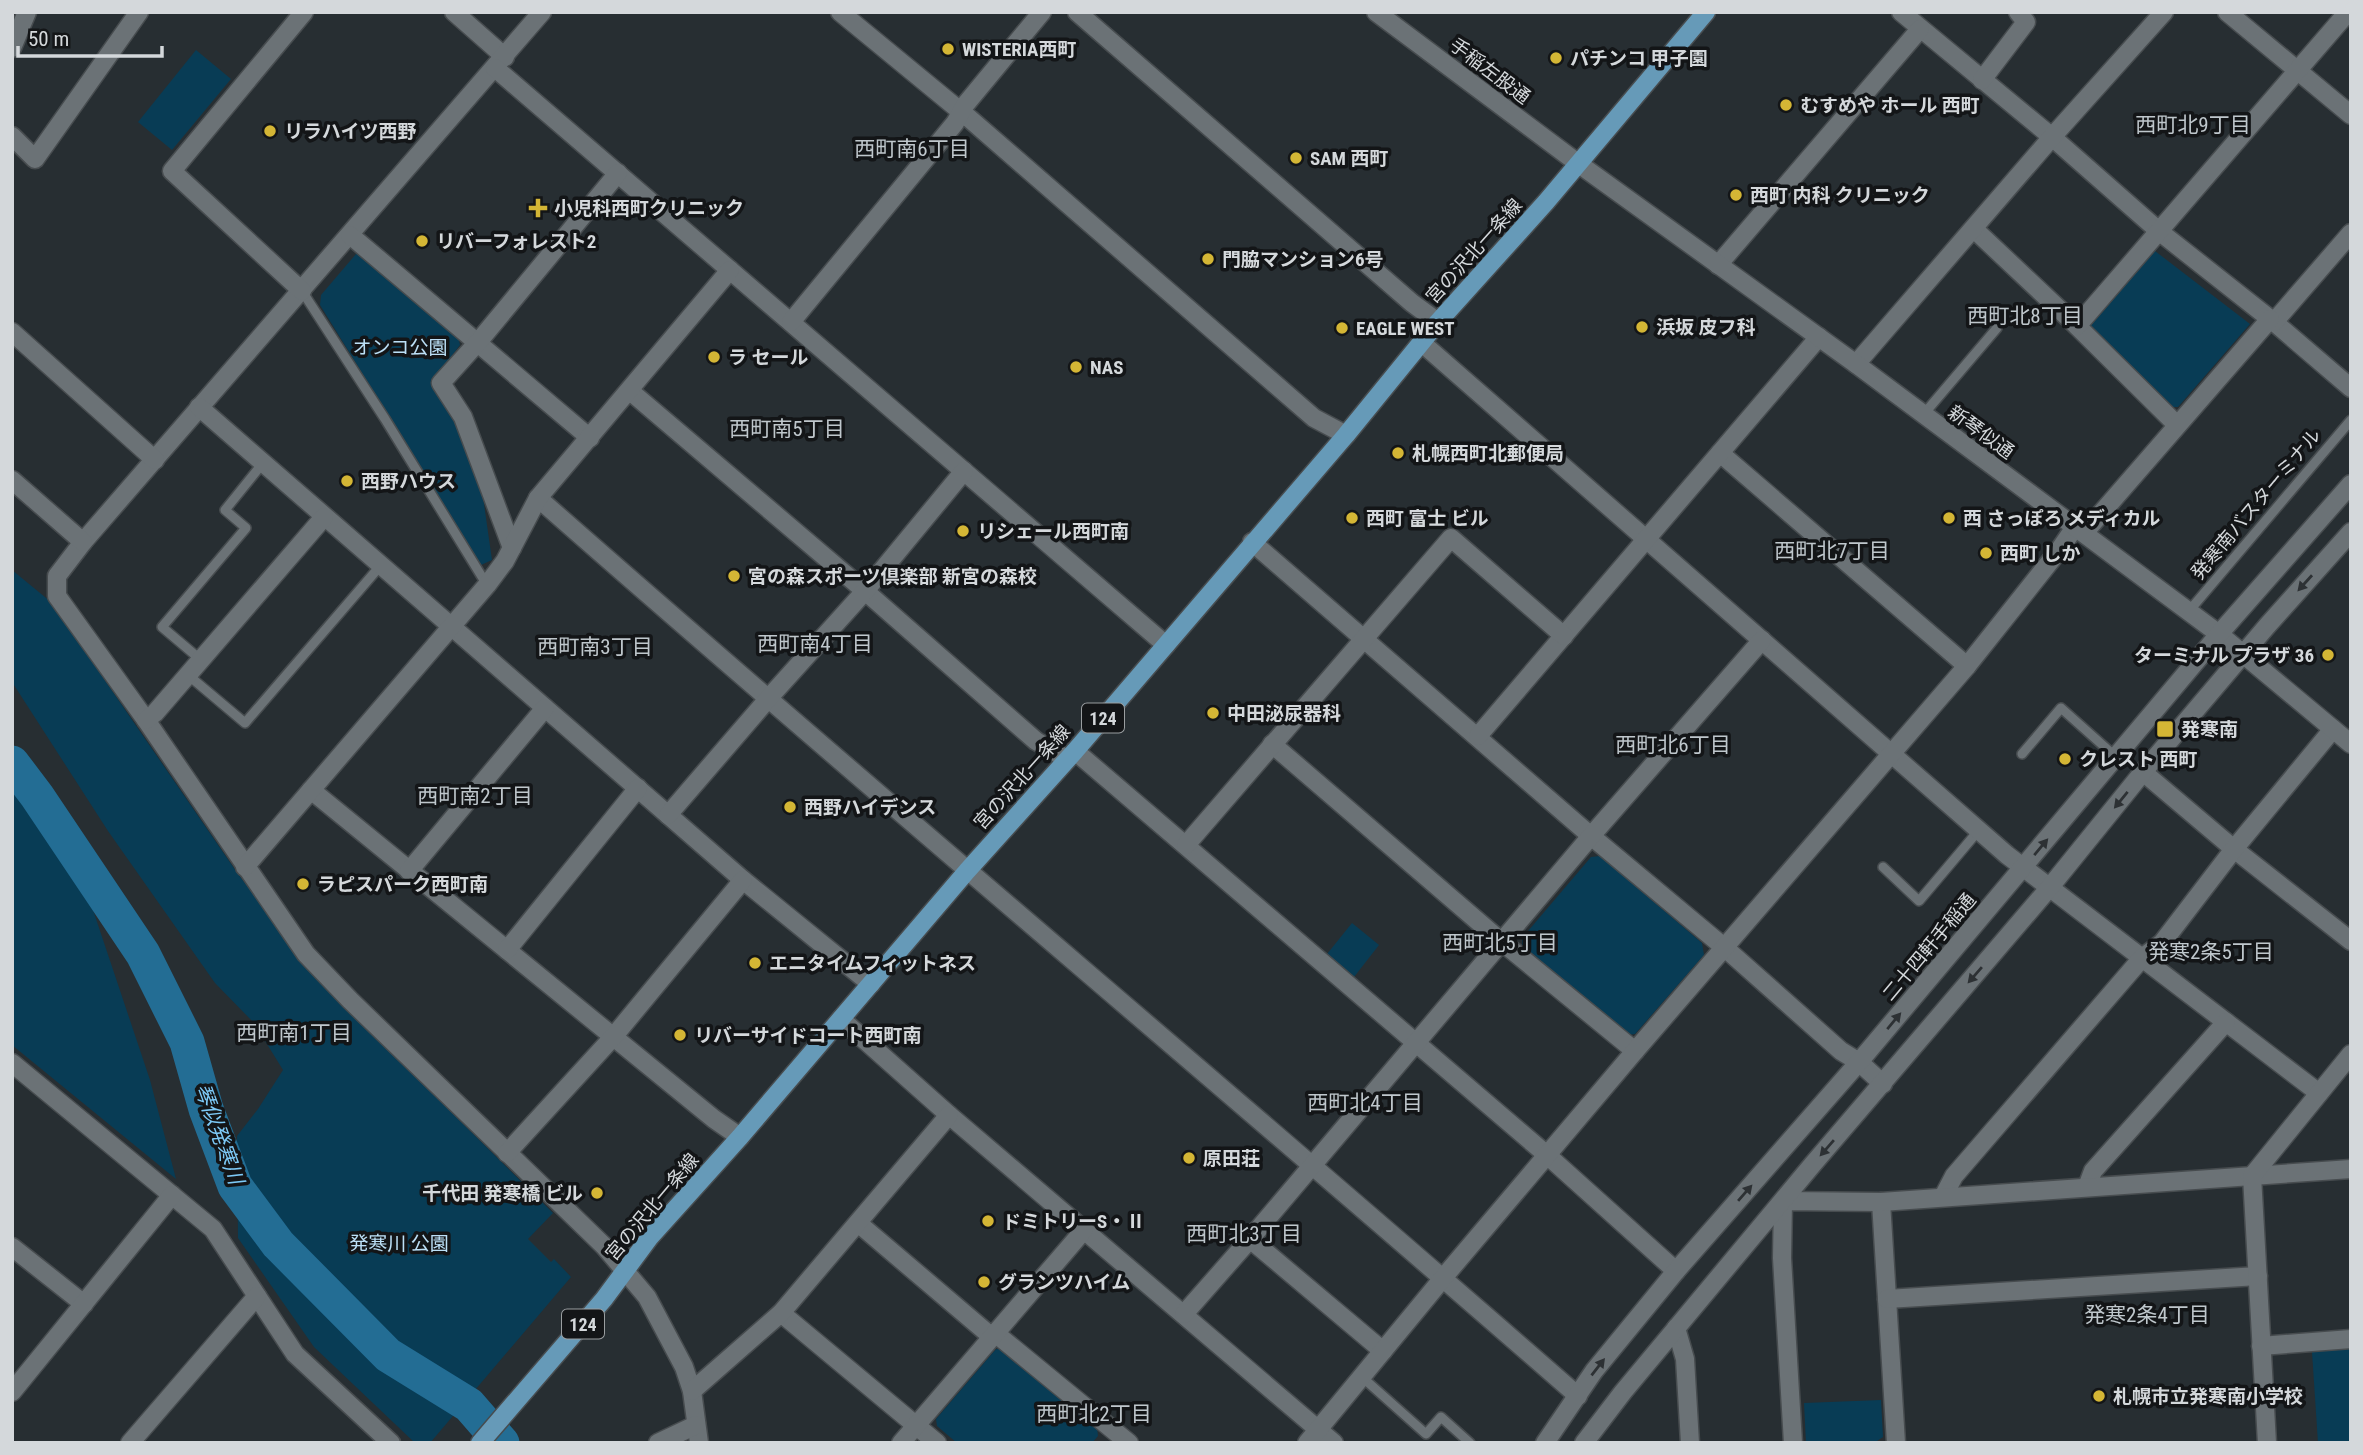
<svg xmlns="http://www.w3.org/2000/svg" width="2363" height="1455" font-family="'Roboto Condensed','Noto Sans JP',sans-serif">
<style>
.green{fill:#083c55}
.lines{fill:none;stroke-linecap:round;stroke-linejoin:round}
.river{stroke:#236d94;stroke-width:35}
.service-casing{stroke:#474c4f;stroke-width:12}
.minor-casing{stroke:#474c4f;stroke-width:21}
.tertiary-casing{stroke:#474c4f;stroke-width:21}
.primary-casing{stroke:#474c4f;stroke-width:21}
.service{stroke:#6b7276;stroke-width:9}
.minor{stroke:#6b7276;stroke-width:18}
.tertiary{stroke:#6b7276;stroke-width:18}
.primary{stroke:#669ab8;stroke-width:18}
.oneway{fill:#2d3134}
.poi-dot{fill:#d4b635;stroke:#131517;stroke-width:2.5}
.labels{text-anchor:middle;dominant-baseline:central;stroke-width:7;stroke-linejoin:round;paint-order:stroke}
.shield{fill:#131517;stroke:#9a9ea0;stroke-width:2}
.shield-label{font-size:18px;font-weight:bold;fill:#d4d8db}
.poi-label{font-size:19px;font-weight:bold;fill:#d4d8db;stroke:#131517;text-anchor:start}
.street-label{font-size:19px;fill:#d4d8db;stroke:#131517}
.park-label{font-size:19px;fill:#bce0f7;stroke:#131517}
.neighbourhood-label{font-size:21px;fill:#bfc7cc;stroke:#131517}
.water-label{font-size:21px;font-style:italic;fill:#7dc9f6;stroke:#131517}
</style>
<rect width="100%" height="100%" fill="#272e32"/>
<!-- green -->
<g class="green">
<polygon points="196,50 231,79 172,150 138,122"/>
<polygon points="2155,251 2250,324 2178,407 2169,407 2087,330"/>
<polygon points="365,253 458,336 460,345 431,383 455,420 482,490 492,560 481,565 320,305 321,295 356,254"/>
<polygon points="12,570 51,602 238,874 325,987 553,1213 528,1239 551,1262 554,1259 571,1277 430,1443 415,1443 314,1347 238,1238 237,1136 258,1109 283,1070 254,1023 215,983 108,831 12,682"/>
<polygon points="12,786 89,898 150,1080 176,1179 12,1045"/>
<polygon points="1600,856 1702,943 1704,955 1635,1034 1628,1035 1522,945 1522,938 1591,857"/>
<polygon points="1352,923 1379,945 1354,977 1327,954"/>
<polygon points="2351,1348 2351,1443 2318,1443 2312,1352"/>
<polygon points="996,1349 1002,1349 1097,1427 1098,1436 1092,1443 957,1443 937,1426 936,1419"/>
<polygon points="1881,1400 1883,1437 1877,1441 1806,1443 1804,1403"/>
</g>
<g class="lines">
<!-- river -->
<polyline class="river" points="12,763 37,796 143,954 187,1042 206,1109 235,1186 278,1244 388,1355 469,1405 502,1443"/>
<!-- service casing -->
<g class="service-casing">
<g id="service">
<polyline points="302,291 385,419 487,585"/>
<polyline points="1923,415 1997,328"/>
<polyline points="2189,611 2351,420"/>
<polyline points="201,660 162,627 246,528 225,510 263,463"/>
<polyline points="188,675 245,723 381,565"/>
<polyline points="2022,754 2061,708 2116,757"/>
<polyline points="1883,867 1919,901 1979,830"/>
<polyline points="1362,1377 1426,1434 1441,1417 1470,1443"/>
</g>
</g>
<!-- minor casing -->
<g class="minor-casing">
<g id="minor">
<polyline points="454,12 505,57"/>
<polyline points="542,12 83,542 57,576 57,596 146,720 306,954 350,1000 604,1246 647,1297 684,1367 692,1391 699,1443"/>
<polyline points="840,12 970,119 1314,418 1346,435"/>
<polyline points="1077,12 1412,303 1438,322"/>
<polyline points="1901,12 2052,137 2160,232 2274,322 2351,388"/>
<polyline points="2227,12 2351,115"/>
<polyline points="12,48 27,12"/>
<polyline points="495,68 1166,645"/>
<polyline points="1982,80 2026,22 2018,12"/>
<polyline points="12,136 35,159 139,12"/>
<polyline points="1974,229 2077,326 2177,425"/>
<polyline points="350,235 590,438"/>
<polyline points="1718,265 1920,29"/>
<polyline points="302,291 172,171 304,12"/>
<polyline points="791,322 955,123 965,105 1042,12"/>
<polyline points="2274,322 2351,233"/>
<polyline points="2077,326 2348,12"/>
<polyline points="12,332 155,460"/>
<polyline points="1422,343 2007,855 2319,1093"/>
<polyline points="1856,364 2052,137 2164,12"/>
<polyline points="630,391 865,591 1036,741 1067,759"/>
<polyline points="199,407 743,880 871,984"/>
<polyline points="1720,453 1967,666"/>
<polyline points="12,480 83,542"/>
<path d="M538 498C882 801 1233 1094 1578 1396"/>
<polyline points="2084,533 2270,319"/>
<polyline points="1252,542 1591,836 1725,948 1841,1051 1859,1062 1883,1084"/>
<polyline points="512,548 463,417 441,383 479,341 618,173"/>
<polyline points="146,720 155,713 324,517"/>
<polyline points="1478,736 1819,337"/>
<polyline points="1272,744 1502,942 1635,1051"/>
<polyline points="1075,751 1547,1155 1676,1271"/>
<polyline points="2143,772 2234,849 2351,941"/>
<polyline points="311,790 714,1119 740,1137"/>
<polyline points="668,815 767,700 865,591 964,471"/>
<polyline points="1186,845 1451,538 1564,636"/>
<polyline points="245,867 487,585 505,561 538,498 730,270"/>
<polyline points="409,871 545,708"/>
<polyline points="507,950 638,788"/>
<polyline points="841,1019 949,1115 1334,1443"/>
<polyline points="12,1063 213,1229 295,1354 391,1443"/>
<polyline points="507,1153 614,1036 743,880"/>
<polyline points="2087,1187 2093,1171 2226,1022"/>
<polyline points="1943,1197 1954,1176 2142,958 2162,943 2234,849 2333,729"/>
<polyline points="1881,1202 1896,1443"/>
<polyline points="858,1223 992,1337"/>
<polyline points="1250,1239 1383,1351"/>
<polyline points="12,1247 84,1304"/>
<polyline points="1887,1299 2258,1276"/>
<polyline points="781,1313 937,1443"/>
<polyline points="1184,1314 1250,1239 1591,836 1762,640"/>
<polyline points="1676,1328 1685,1359 1690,1443"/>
<polyline points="995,1333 1129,1443"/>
<polyline points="2261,1346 2351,1339"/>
<polyline points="692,1391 781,1313 949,1115"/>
<polyline points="12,1392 172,1195"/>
<polyline points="130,1443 257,1296"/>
<polyline points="658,1443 696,1425"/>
<polyline points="901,1443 1084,1230"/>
<polyline points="1307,1443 1443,1278 1635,1051 1967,666 2060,549 2075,527"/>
<polyline points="1793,1443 1782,1258 1783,1201 1881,1202 2351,1169"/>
<polyline points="2267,1443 2252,1176 2351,1054"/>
</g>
</g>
<!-- tertiary casing -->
<g class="tertiary-casing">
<g id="tertiary">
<polyline points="1376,12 1579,164 1856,364 2219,634 2351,744"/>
<polyline points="1545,1443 1594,1371 1676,1271 1859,1062 2219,634 2351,484"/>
<polyline points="1584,1443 1623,1392 1813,1164 2050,887 2143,772 2267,626 2351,532"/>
</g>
</g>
<!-- primary casing -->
<g class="primary-casing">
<polyline id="primary" points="480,1443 604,1299 650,1237 740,1137 967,871 1075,751 1346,435 1438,322 1546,202 1706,12"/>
</g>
<!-- service -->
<use href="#service" class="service"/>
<!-- minor -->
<use href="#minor" class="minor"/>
<!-- tertiary -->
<use href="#tertiary" class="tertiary"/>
<!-- primary -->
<use href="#primary" class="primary"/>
</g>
<!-- one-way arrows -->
<defs><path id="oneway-solid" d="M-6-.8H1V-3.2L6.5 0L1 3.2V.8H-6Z" transform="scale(1.75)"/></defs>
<g class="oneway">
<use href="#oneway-solid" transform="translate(2305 583) rotate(132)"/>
<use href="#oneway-solid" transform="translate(2121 800) rotate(129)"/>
<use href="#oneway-solid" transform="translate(2041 847) rotate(-50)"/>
<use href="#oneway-solid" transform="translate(1975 975) rotate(131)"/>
<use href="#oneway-solid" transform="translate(1894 1021) rotate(-50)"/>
<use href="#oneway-solid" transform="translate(1827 1148) rotate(131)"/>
<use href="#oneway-solid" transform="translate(1745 1193) rotate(-49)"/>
<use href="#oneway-solid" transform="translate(1598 1367) rotate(-52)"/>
</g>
<!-- markers -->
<g class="poi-dot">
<circle cx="948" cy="49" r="7"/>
<circle cx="1556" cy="58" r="7"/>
<circle cx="1786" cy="105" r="7"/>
<circle cx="270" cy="131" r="7"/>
<circle cx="1296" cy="158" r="7"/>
<circle cx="1736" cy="195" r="7"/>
<path d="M534.5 197.5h7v7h7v7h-7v7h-7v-7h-7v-7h7z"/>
<circle cx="422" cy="241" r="7"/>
<circle cx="1208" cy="259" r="7"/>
<circle cx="1642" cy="327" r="7"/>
<circle cx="1342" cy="328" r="7"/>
<circle cx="714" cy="357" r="7"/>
<circle cx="1076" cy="367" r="7"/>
<circle cx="1398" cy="453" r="7"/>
<circle cx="347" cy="481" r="7"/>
<circle cx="1352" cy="518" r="7"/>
<circle cx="1949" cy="518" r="7"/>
<circle cx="963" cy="531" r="7"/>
<circle cx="1986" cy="553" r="7"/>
<circle cx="734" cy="576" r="7"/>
<circle cx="2328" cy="655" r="7"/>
<circle cx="1213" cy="713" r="7"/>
<rect x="2156" y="720" width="18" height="18" rx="3.5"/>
<circle cx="2065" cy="759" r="7"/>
<circle cx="790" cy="807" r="7"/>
<circle cx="303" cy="884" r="7"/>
<circle cx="755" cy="963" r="7"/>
<circle cx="680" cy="1035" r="7"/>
<circle cx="1189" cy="1158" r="7"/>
<circle cx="597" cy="1193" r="7"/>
<circle cx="988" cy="1221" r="7"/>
<circle cx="984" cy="1282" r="7"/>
<circle cx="2099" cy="1396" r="7"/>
</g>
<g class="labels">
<!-- shield labels -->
<g class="shield">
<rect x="1082" y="703.5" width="42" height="29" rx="5"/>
<rect x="562" y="1309.5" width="42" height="29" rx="5"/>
</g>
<g class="shield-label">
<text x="1103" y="718">124</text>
<text x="583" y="1324">124</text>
</g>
<!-- poi labels -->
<g class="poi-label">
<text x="962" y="49">WISTERIA西町</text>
<text x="1570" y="58">パチンコ 甲子園</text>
<text x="1800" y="105">むすめや ホール 西町</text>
<text x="284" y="131">リラハイツ西野</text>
<text x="1310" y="158">SAM 西町</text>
<text x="1750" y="195">西町 内科 クリニック</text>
<text x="554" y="208">小児科西町クリニック</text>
<text x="436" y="241">リバーフォレスト2</text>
<text x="1222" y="259">門脇マンション6号</text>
<text x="1656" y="327">浜坂 皮フ科</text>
<text x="1356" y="328">EAGLE WEST</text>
<text x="728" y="357">ラ セール</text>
<text x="1090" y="367">NAS</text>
<text x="1412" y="453">札幌西町北郵便局</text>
<text x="361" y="481">西野ハウス</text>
<text x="1366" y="518">西町 富士 ビル</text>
<text x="1963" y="518">西 さっぽろ メディカル</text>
<text x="977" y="531">リシェール西町南</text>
<text x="2000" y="553">西町 しか</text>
<text x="748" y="576">宮の森スポーツ倶楽部 新宮の森校</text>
<text x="2314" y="655" text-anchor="end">ターミナル プラザ 36</text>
<text x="1227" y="713">中田泌尿器科</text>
<text x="2181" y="729">発寒南</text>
<text x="2079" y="759">クレスト 西町</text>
<text x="804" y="807">西野ハイデンス</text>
<text x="317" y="884">ラピスパーク西町南</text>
<text x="769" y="963">エニタイムフィットネス</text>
<text x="694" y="1035">リバーサイドコート西町南</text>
<text x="1203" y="1158">原田荘</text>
<text x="583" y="1193" text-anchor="end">千代田 発寒橋 ビル</text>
<text x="1002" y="1221">ドミトリーS・Ⅱ</text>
<text x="998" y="1282">グランツハイム</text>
<text x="2113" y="1396">札幌市立発寒南小学校</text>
</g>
<!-- street labels -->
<g class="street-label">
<text transform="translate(1490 71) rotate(37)">手稲左股通</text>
<text transform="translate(1474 251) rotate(-48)">宮の沢北一条線</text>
<text transform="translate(1981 432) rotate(36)">新琴似通</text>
<text transform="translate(2256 504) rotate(-50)">発寒南バスターミナル</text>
<text transform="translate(1022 777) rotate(-48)">宮の沢北一条線</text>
<text transform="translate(1929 947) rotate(-50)">二十四軒手稲通</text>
<text transform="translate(652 1207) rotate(-50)">宮の沢北一条線</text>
</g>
<!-- park labels -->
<g class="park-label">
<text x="400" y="347">オンコ公園</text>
<text x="399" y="1243">発寒川 公園</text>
</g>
<!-- neighbourhood labels -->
<g class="neighbourhood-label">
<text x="2193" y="125">西町北9丁目</text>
<text x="912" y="149">西町南6丁目</text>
<text x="2025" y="316">西町北8丁目</text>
<text x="787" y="429">西町南5丁目</text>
<text x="1832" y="551">西町北7丁目</text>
<text x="815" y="644">西町南4丁目</text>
<text x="595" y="647">西町南3丁目</text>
<text x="1673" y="745">西町北6丁目</text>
<text x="475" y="796">西町南2丁目</text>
<text x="1500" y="943">西町北5丁目</text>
<text x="2211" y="952">発寒2条5丁目</text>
<text x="294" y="1033">西町南1丁目</text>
<text x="1365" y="1103">西町北4丁目</text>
<text x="1244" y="1234">西町北3丁目</text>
<text x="2147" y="1315">発寒2条4丁目</text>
<text x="1094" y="1414">西町北2丁目</text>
</g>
<!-- water labels -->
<g class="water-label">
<text transform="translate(219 1134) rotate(70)">琴似発寒川</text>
</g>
</g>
<!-- border -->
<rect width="2363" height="1455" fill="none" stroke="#d4d8db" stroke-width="28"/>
<!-- scale -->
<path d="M18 46v10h144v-10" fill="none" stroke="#d4d8db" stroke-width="3.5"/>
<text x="28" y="46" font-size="21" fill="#d4d8db" stroke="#131517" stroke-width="5" paint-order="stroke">50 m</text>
</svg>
